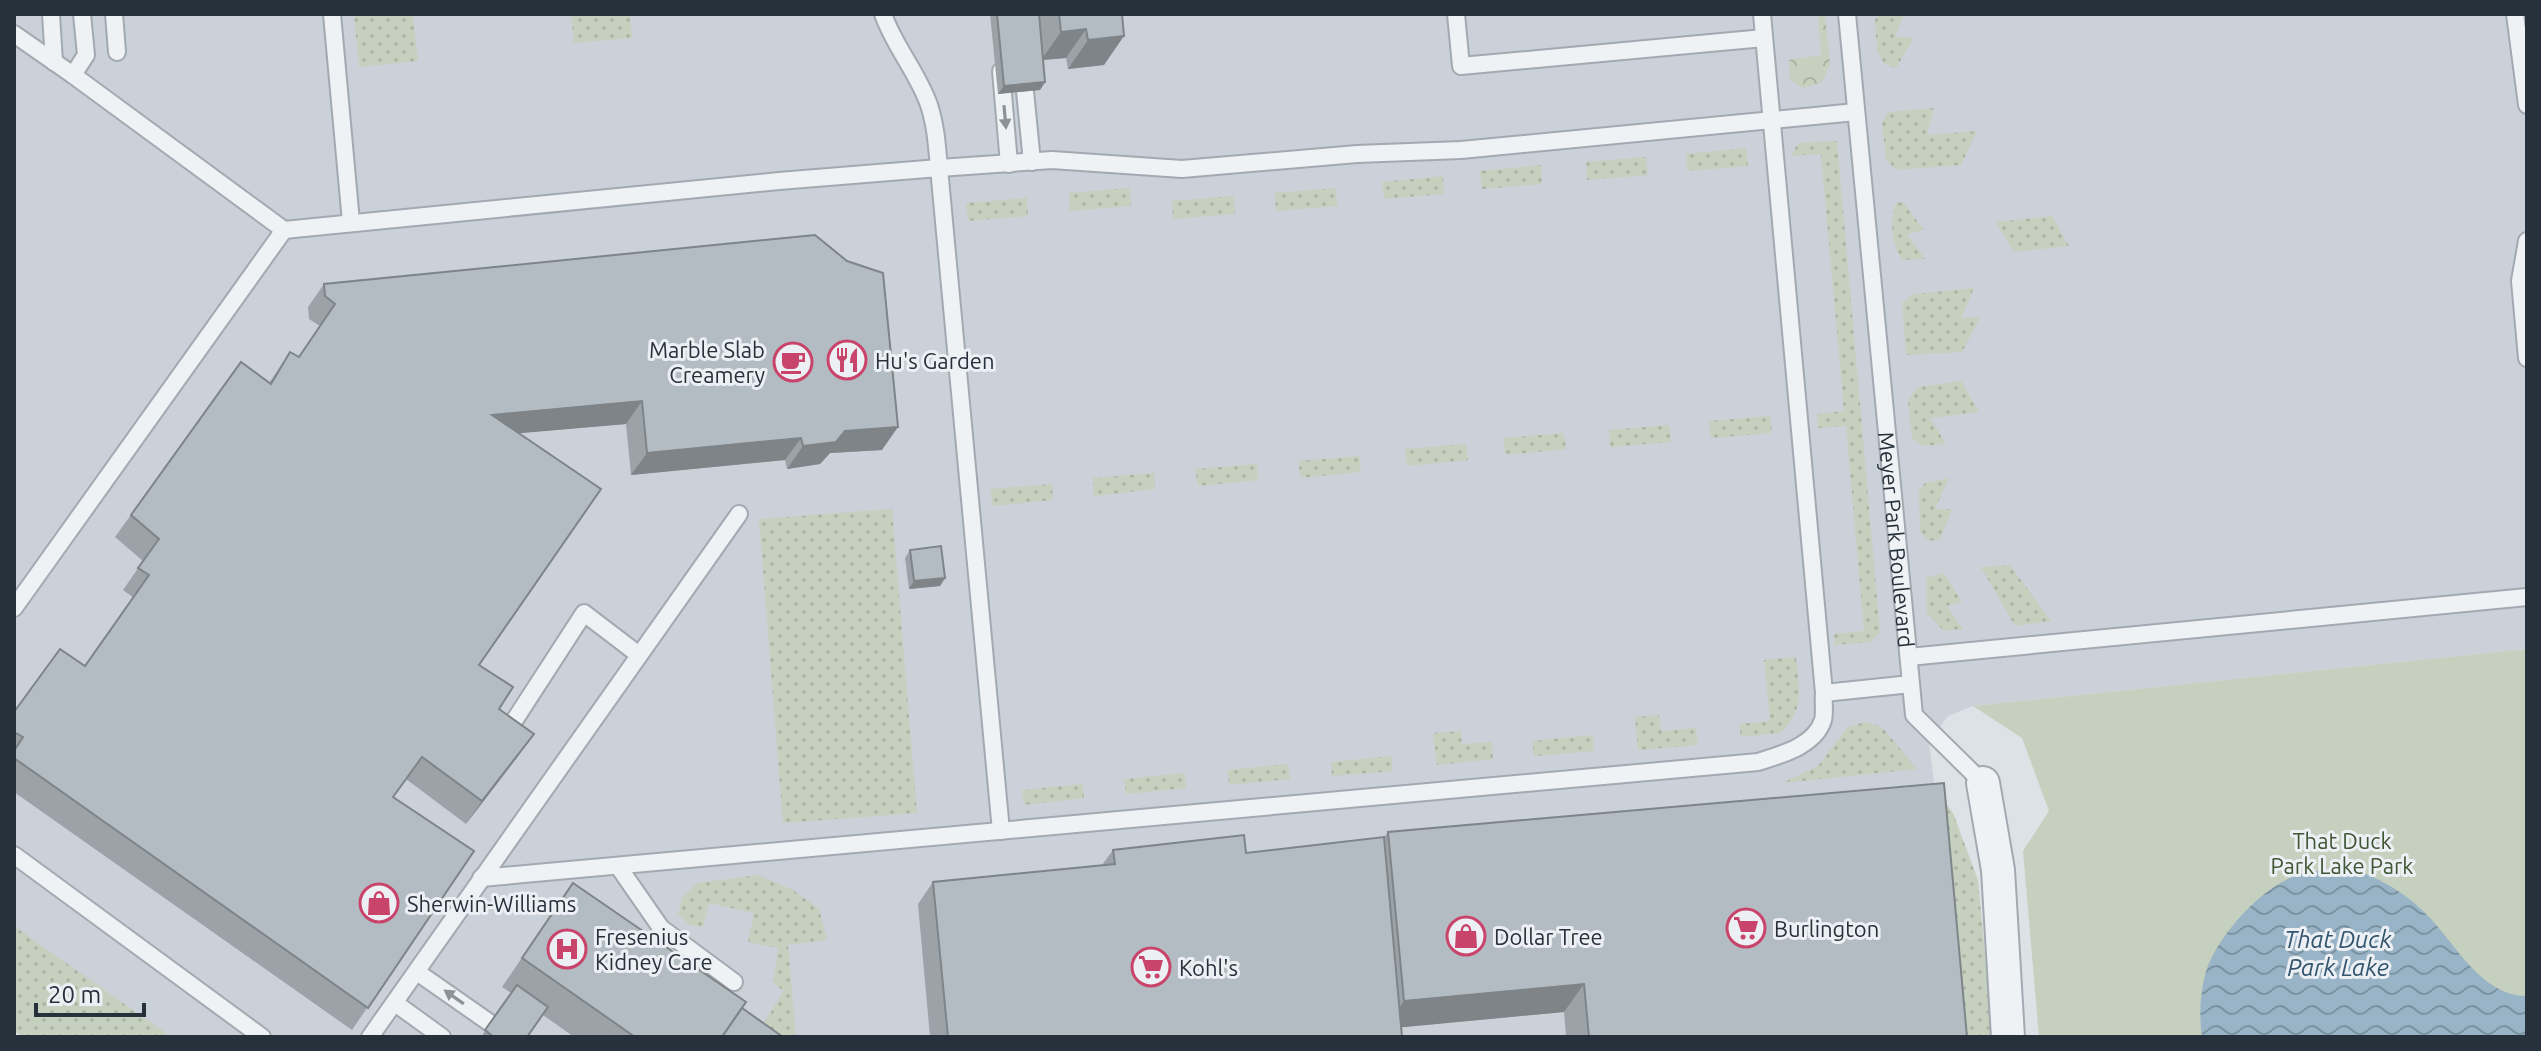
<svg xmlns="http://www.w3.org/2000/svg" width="2541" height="1051" font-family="Ubuntu,sans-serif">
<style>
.built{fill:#cbd1d8}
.grass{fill:url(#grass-dots)}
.forest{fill:url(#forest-crowns)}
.green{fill:#c5d0be}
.water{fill:url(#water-waves)}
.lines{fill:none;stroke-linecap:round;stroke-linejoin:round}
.lane-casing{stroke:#a3a9b0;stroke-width:20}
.street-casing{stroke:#a3a9b0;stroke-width:36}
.lane{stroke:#eff2f5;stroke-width:16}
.street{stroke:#eff2f5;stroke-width:32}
.wall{fill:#9ba2a8}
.shaded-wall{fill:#7e8488}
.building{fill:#b4bcc3;stroke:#7e8488;stroke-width:2}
.oneway{fill:#8b9298}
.labels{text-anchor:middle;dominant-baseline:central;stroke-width:6;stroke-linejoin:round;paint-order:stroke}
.poi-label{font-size:22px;fill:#27313c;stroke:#ecf0f4;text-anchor:start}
.street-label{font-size:22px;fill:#27313c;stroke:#ecf0f4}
.park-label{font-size:22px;fill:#405735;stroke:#ecf0f4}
.water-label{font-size:24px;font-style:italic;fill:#33556e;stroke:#ecf0f4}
</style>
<defs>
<pattern id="grass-dots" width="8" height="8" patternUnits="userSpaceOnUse" patternTransform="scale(2)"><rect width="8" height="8" fill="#c5d0be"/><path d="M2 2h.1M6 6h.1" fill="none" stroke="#a9b3a4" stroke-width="1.8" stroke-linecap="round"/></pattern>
<pattern id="forest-crowns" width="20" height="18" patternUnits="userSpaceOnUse" patternTransform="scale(2)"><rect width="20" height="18" fill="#c5d0be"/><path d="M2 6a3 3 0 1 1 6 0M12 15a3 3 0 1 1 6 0" fill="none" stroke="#a9b3a4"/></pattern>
<pattern id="water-waves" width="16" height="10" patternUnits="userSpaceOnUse" patternTransform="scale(2)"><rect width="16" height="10" fill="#98b4c6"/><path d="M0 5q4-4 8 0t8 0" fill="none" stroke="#7c93a2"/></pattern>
</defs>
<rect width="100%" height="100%" fill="#dde2e6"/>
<!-- built -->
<polygon class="built" points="14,14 2527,14 2527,649 1973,706 1948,716 1929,742 1966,1037 50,1037 14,1015"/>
<!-- grass -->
<g class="grass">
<polygon points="354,14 413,14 418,61 359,67"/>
<polygon points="571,14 630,14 632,38 574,43"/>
<polygon points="1879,14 1904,14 1895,37 1914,38 1896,68 1884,64 1877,50 1875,20"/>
<polygon points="1934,108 1927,135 1977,131 1961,165 1896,170 1886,159 1882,123 1888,112"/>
<polygon points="1837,141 1880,633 1870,642 1834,645 1834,634 1864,631 1846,426 1818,428 1817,414 1844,411 1821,154 1791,156 1798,143"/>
<polygon points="1746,148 1748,166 1687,171 1686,154"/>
<polygon points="1646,157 1648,175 1587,180 1586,162"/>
<polygon points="1541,165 1542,184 1482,189 1480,171"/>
<polygon points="1443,176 1444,194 1384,199 1382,182"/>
<polygon points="1129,188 1131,206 1070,211 1069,193"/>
<polygon points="1336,188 1337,206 1276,211 1275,193"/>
<polygon points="1233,196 1235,214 1173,219 1172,201"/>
<polygon points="1027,198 1028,216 968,221 966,203"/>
<path d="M1903 202 1924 230 1907 234 1925 259 1902 260C1892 244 1889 221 1896 203Z"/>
<polygon points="2052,216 2069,246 2014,252 1996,222"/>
<polygon points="1974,288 1961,318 1980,317 1962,352 1906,355 1902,303 1914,294"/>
<polygon points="1961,381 1979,412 1930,418 1946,444 1922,446 1912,438 1908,400 1918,387"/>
<polygon points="1770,416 1772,433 1711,438 1709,421"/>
<polygon points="1669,425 1671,442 1610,447 1609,430"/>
<polygon points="1564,433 1566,449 1505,455 1504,438"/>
<polygon points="1466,444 1468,460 1407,466 1405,449"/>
<polygon points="1359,456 1361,472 1301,478 1298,461"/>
<polygon points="1257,464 1258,480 1198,486 1195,469"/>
<polygon points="1154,473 1155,489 1094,496 1093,478"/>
<polygon points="1949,478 1935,509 1952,509 1940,539 1929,541 1920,531 1919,491 1925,483"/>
<polygon points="1052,484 1053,500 992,506 991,489"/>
<polygon points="892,509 917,813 783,823 759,519"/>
<polygon points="2010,565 2051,621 2015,626 1981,567"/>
<polygon points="1944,573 1962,602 1947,606 1963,629 1944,631 1927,613 1926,578"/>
<path d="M1796 657C1799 691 1806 706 1781 733L1741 737 1739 724 1770 721 1764 660Z"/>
<polygon points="1659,715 1661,731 1696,728 1698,745 1638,750 1635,717"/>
<polygon points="1865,722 1882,727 1917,769 1782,783 1818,766 1848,727"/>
<polygon points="1461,731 1462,744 1492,742 1493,759 1437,765 1433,733"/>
<polygon points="1593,735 1594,751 1534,756 1532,741"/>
<polygon points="1391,756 1393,771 1332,776 1331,762"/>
<polygon points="1288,764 1290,779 1229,785 1228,770"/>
<polygon points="1185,773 1186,788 1126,794 1124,779"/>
<polygon points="1083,784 1084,798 1024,805 1022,790"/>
<polygon points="1932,785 1953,813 1978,880 1993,1037 1954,1037"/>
<polygon points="758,875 793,890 819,909 827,940 788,945 796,1037 755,1037 784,991 773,983 778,948 748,942 754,913 709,903 703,927 690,925 678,914 683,896 698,883"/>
<polygon points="14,926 171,1037 23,1037 14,1031"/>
</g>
<!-- forest -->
<polygon class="forest" points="1818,14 1825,14 1830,65 1821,83 1802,88 1790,79 1789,60 1821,55"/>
<!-- green -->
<polygon class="green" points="2527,649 2527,1037 2039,1037 2023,851 2049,811 2022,738 1973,706"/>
<!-- water -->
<path class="water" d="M2352 868C2384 881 2405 892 2429 917 2457 946 2482 996 2527 996V1037H2202C2199 1016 2200 995 2205 975 2214 940 2257 892 2290 878 2310 869 2331 870 2352 868Z"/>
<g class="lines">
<!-- lane casing -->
<g class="lane-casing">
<g id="lane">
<polyline points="51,14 54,62"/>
<polyline points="114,14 117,52"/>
<polyline points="332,14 351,222"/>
<path d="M883 14C894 46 918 73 929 105 936 126 937 147 939 168L1052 160 1182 169 1357 154 1461 150 1856 112"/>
<polyline points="1456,14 1461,66 1764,38"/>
<polyline points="1762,14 1824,693"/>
<path id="s1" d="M1847 14 1914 715 1983 783"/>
<polyline points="2515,14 2527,105"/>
<polyline points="14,34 73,75 284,230 779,181 939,168 1001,831"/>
<polyline points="1001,71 1009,164"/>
<polyline points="1023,71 1032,162"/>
<polyline points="73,75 86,55 82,14"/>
<polyline points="2527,241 2520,281 2527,358"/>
<polyline points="14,608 284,230"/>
<polyline points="1909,657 2527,597"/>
<polyline points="503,738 584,613 639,655"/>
<polyline points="14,855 262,1037"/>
<polyline points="618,866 661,928 734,982"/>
<path d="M481 878 1758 762C1780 755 1815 746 1823 720 1825 713 1823 701 1824 693L1911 684"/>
<polyline points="417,972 490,1023"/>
<polyline points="395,1003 442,1037"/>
<polyline points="370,1037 739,514"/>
</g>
</g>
<!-- street casing -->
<g class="street-casing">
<polyline id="street" points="1983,783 1998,870 2008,1037"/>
</g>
<!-- lane -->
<use href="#lane" class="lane"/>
<!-- street -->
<use href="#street" class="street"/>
</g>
<!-- wall -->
<g class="wall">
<polygon points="990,14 1122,14 1104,65 1068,69 1066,58 1043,60 1045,82 1040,90 998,94"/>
<polygon points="324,284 882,450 830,453 820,464 787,469 785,460 631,475 626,424 519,433 479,665 499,709 518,756 466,824 406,779 393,797 474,851 352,1030 14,792 14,712 85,666 134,598 123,590 143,561 115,537 241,362 269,383 290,352 299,357 320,326 309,319 308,307"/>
<polygon points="910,550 945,578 940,586 909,589 905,558"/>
<polygon points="1388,832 1967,1037 1566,1037 1564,1012 1401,1027 1402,1037 930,1037 918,904 933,882 1102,865 1113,850 1246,853 1384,837"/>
<polygon points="573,883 742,1008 783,1037 574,1037 543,1015 527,1037 481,1037 511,993 502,987"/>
</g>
<!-- shaded-wall -->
<g class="shaded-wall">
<polygon points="1086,29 1066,58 1041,60 1061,32"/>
<polygon points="1124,36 1104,65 1068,69 1088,40"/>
<polygon points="1045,82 1040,90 998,94 1004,86"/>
<polygon points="642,401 626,424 476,437 492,415"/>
<polygon points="898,427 882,450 830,453 820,464 787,469 803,446 845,431"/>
<polygon points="801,438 785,460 631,475 647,453"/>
<polygon points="945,578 940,586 909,589 914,581"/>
<polygon points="534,734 518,756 466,824 482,801"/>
<polygon points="1584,984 1564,1012 1384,1029 1404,1001"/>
</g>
<!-- building -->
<g class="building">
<polygon points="997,14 1039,14 1045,82 1004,86"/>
<polygon points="1059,14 1122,14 1124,36 1088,40 1086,29 1061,32"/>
<polygon points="815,235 847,261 883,273 898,427 845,431 836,442 803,446 801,438 647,453 642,401 492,415 601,489 479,665 513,687 499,709 534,734 482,801 422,757 393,797 474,851 368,1008 14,758 14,751 23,737 14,732 14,712 60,649 85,666 149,575 138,568 159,539 131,515 241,362 271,384 290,352 299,357 335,304 325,296 324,284"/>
<polygon points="941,546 945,578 914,581 910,550"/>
<polygon points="1944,783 1967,1037 1589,1037 1584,984 1404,1001 1388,832"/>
<polygon points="1244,835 1246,853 1384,837 1402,1037 948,1037 933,882 1115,864 1113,850"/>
<polygon points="573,883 746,1002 722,1037 635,1037 522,958"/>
<polygon points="517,985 548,1007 527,1037 494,1037 485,1030"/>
<polygon points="742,1008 783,1037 722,1037"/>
</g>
<!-- one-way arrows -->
<defs><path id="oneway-solid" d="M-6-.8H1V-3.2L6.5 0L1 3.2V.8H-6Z" transform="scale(2)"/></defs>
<g class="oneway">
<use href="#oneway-solid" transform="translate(1005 117) rotate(85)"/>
<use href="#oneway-solid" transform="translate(454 997) rotate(-145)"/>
</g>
<!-- icons -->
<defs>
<g id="restaurant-ring" transform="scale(2)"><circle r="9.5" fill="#ecf0f4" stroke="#c9446a" stroke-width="1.5"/><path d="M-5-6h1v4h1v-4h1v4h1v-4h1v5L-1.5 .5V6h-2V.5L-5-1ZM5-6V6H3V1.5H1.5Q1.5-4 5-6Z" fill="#c9446a"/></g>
<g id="cafe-ring" transform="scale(2)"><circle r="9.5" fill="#ecf0f4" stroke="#c9446a" stroke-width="1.5"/><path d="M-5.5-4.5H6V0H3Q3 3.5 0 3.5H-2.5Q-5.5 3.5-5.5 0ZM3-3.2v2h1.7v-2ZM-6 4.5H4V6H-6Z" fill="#c9446a"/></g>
<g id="shop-ring" transform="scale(2)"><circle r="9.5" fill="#ecf0f4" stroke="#c9446a" stroke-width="1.5"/><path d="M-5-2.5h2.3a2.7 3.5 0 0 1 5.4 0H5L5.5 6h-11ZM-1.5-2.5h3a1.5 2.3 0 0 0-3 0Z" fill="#c9446a"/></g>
<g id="supermarket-ring" transform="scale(2)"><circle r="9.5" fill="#ecf0f4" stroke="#c9446a" stroke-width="1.5"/><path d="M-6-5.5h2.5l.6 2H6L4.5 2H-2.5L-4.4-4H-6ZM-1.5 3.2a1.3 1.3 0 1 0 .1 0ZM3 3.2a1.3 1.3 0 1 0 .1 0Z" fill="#c9446a"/></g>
<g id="hospital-ring" transform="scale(2)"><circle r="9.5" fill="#ecf0f4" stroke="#c9446a" stroke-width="1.5"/><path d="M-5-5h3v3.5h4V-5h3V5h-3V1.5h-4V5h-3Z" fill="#c9446a"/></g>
</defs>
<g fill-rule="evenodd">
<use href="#restaurant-ring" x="847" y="360"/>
<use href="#cafe-ring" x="793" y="362"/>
<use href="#shop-ring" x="379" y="903"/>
<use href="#supermarket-ring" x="1746" y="928"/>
<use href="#shop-ring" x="1466" y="936"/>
<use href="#hospital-ring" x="567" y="949"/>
<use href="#supermarket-ring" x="1151" y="967"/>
</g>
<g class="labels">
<!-- poi labels -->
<g class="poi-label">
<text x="765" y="349" text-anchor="end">Marble Slab<tspan x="765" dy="25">Creamery</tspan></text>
<text x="875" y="360">Hu's Garden</text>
<text x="407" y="903">Sherwin-Williams</text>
<text x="1774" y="928">Burlington</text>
<text x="595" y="936">Fresenius<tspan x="595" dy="25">Kidney Care</tspan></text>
<text x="1494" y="936">Dollar Tree</text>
<text x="1179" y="967">Kohl's</text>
</g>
<!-- street labels -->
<g class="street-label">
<text stroke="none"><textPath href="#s1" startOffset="528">Meyer Park Boulevard</textPath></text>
</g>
<!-- park labels -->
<g class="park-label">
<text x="2342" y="840">That Duck<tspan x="2342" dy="25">Park Lake Park</tspan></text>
</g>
<!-- water labels -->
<g class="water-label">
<text x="2338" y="939">That Duck<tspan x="2338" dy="28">Park Lake</tspan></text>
</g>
</g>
<!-- border -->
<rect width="2541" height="1051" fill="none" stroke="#27313c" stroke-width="32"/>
<!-- scale -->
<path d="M36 1003v12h108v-12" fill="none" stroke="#27313c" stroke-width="4"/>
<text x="48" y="1003" font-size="24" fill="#27313c" stroke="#ecf0f4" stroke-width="6" paint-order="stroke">20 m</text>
</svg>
